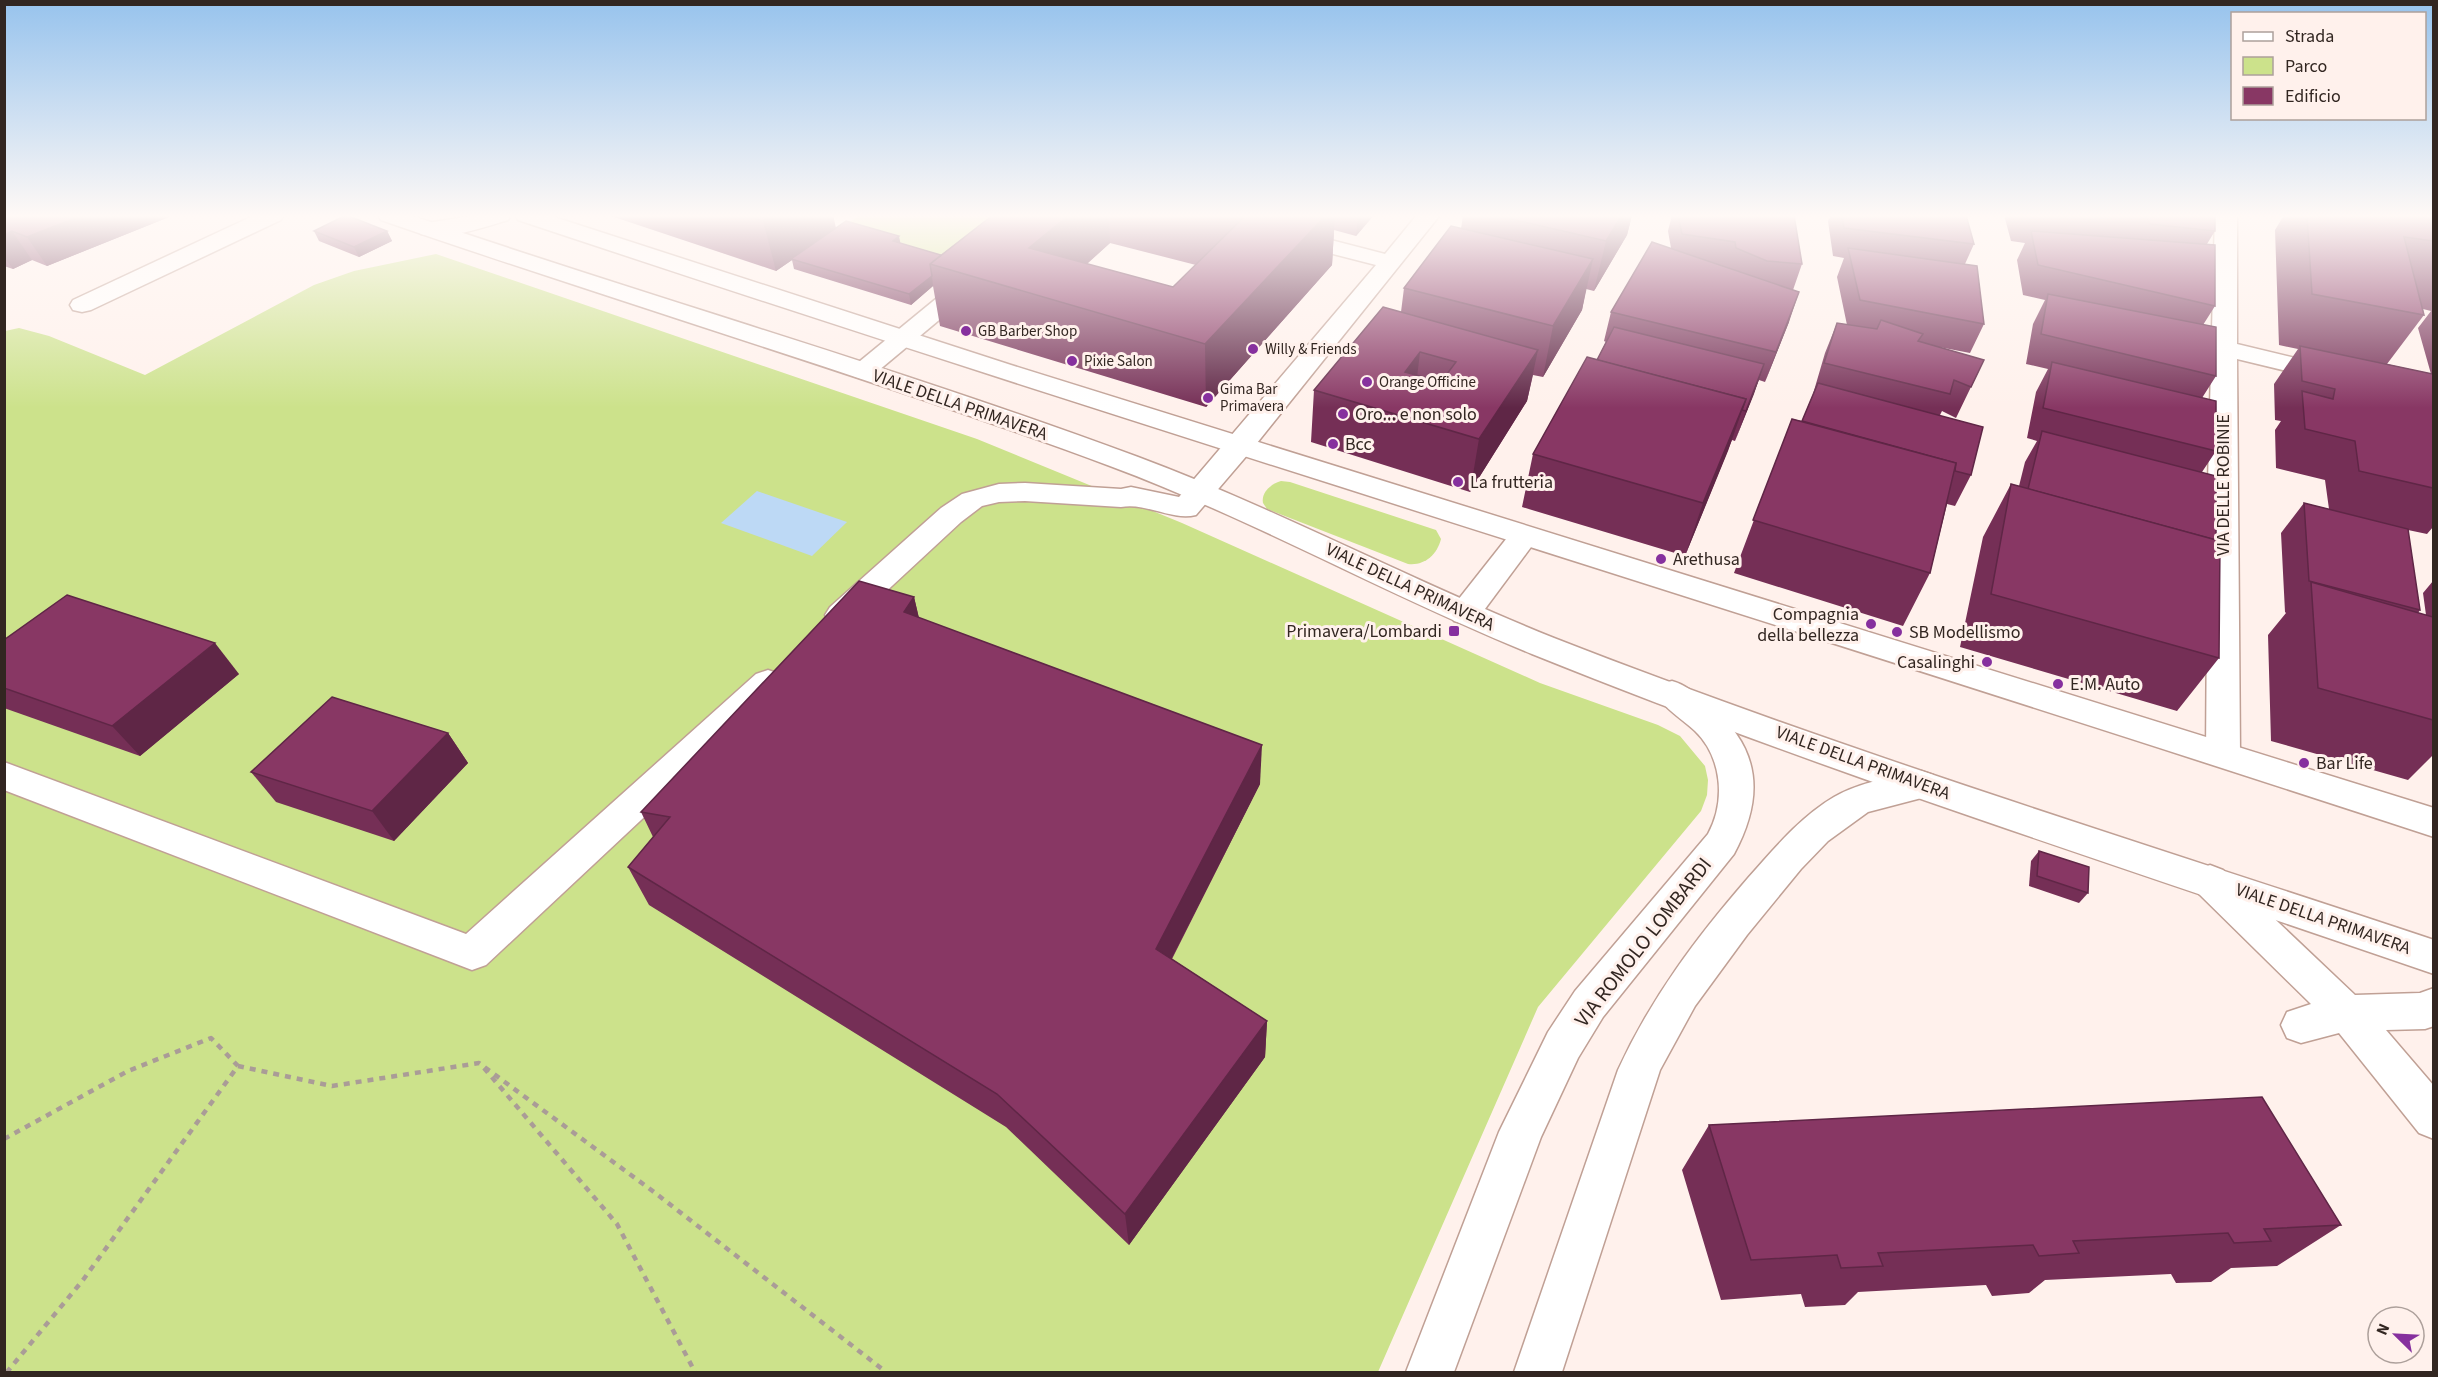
<svg xmlns="http://www.w3.org/2000/svg" width="2438" height="1377" font-family="'Source Sans 3',sans-serif">
<style>
.green{fill:#cce28b}
.water{fill:#bdd9f5}
.lines{fill:none;stroke-linecap:round;stroke-linejoin:round}
.minor-casing{stroke:#c0a095;stroke-width:3}
.major-casing{stroke:#c0a095;stroke-width:3}
.path{stroke:#aa9c97;stroke-width:4.5;stroke-dasharray:6 6;stroke-linecap:butt}
.minor{fill:#fff;fill-rule:evenodd}
.major{fill:#fff;fill-rule:evenodd}
.wall{fill:#752f56;fill-rule:evenodd}
.shaded-wall{fill:#5f2646}
.building{fill:#883764;stroke:#5f2646;stroke-width:1.5;fill-rule:evenodd}
.poi-dot{fill:#86309e;stroke:#fff1ec;stroke-width:2}
.labels{text-anchor:middle;dominant-baseline:central;stroke-width:6;stroke-linejoin:round;paint-order:stroke}
.far-poi-label{font-size:15px;fill:#322621;stroke:#fff1ec;text-anchor:start}
.street-label{font-size:18px;fill:#322621;stroke:#fff1ec}
.poi-label{font-size:18px;fill:#322621;stroke:#fff1ec;text-anchor:start}
.near-street-label{font-size:21px;fill:#322621;stroke:#fff1ec}
</style>
<rect width="100%" height="100%" fill="#fff1ec"/>
<!-- green -->
<g class="green">
<polygon points="860,215 1027,215 965,263 842,227"/>
<polygon points="436,254 977,439 1182,523 1540,683 1658,725 1680,736 1705,766 1708,780 1707,795 1701,811 1538,1007 1378,1372 5,1372 5,331 19,328 49,336 145,375 314,285 354,271"/>
<path d="M1281 481 1290 482 1436 530 1441 539C1437 555 1424 566 1408 564L1267 509 1263 503C1261 492 1271 484 1281 481Z"/>
</g>
<!-- water -->
<polygon class="water" points="757,491 847,522 812,556 721,523"/>
<g class="lines">
<!-- minor casing -->
<g class="minor-casing">
<g id="minor">
<polygon points="255,215 284,215 281,220 91,310 82,312 73,310 70,305 73,300"/>
<path d="M477 215H511L508 220C482 228 448 240 421 234L418 229 421 224Z"/>
<path d="M1197 215H1234L1385 254 1417 215H1440L1249 453 1196 515C1171 521 1146 502 1121 507L1025 501 999 502 982 506 961 522 852 623 841 626 830 623 825 615 830 607 941 508 962 494 999 484 1025 483 1121 489 1131 487 1179 497 1376 265 1200 220Z"/>
<polygon points="2215,215 2237,215 2237,344 2341,369 2345,374 2341,379 2332,382 2237,359 2240,754 2235,763 2223,767 2211,763 2206,754 2208,482"/>
<polygon points="973,273 981,275 985,280 981,285 872,376 863,379 854,376 850,371 854,366 965,275"/>
<polygon points="1524,526 1534,529 1539,536 1534,543 1476,621 1465,624 1454,621 1449,613 1454,605 1514,529"/>
<polygon points="768,670 780,674 784,682 780,690 486,965 472,970 4,790 4,762 466,934 756,674"/>
<path d="M1672 681C1687 685 1698 696 1710 706 1762 749 1764 798 1734 854L1603 1017 1578 1058 1541 1137 1454 1372H1406L1499 1132 1548 1032 1575 991 1708 834C1726 801 1722 757 1695 731 1682 719 1665 709 1655 693L1660 684Z"/>
<path d="M1921 771 1933 775 1939 785 1933 795 1868 812 1828 841 1801 869 1747 935 1695 1006 1660 1070 1562 1372H1514L1618 1070C1651 998 1696 938 1748 878 1774 849 1800 817 1834 797 1860 782 1892 777 1921 771Z"/>
<polygon points="2210,865 2223,870 2355,995 2420,993 2434,988 2434,1026 2425,1029 2386,1030 2434,1086 2434,1139 2419,1133 2339,1033 2301,1043 2287,1038 2281,1025 2287,1012 2311,1004 2197,892 2191,881 2197,870"/>
</g>
</g>
<!-- major casing -->
<g class="major-casing">
<g id="major">
<path d="M378 215H410C652 298 899 368 1138 457 1280 510 1414 582 1554 638 1843 751 2140 842 2434 940V974C2132 870 1827 773 1532 654 1389 596 1255 520 1110 466 870 377 623 304 381 220Z"/>
<path d="M515 215H548L1011 365 2434 808V837C1796 628 1154 432 518 220Z"/>
</g>
</g>
<!-- path -->
<g class="path">
<polyline points="238,1066 332,1086 479,1063 654,1192 886,1372"/>
<polyline points="484,1068 617,1224 695,1372"/>
<polyline points="4,1139 128,1071 211,1038 238,1066 83,1280 7,1372"/>
</g>
<!-- minor -->
<use href="#minor" class="minor"/>
<!-- major -->
<use href="#major" class="major"/>
</g>
<!-- wall -->
<g class="wall">
<polygon points="4,215 174,215 47,266 32,260 13,269 4,266"/>
<path d="M610 215H833L836 228 900 243 941 255 993 215H1374L1356 236 1334 230 1332 265 1206 407 940 326 933 286 911 305 794 269 792 260 776 271 611 216ZM1110 243 1196 265 1173 287 1087 264Z"/>
<polygon points="1463,215 1632,215 1627,235 1594,291 1586,289 1582,310 1543,377 1533,375 1527,401 1470,492 1311,442 1314,390 1401,312 1404,288 1461,229"/>
<polygon points="1672,215 1794,215 1802,264 1793,290 1789,322 1765,382 1759,380 1735,441 1732,440 1685,556 1522,507 1533,454 1597,360 1606,342 1604,341 1611,312 1671,248 1668,231"/>
<polygon points="1831,215 1966,215 1974,244 1965,264 1984,324 1970,353 1939,347 1984,360 1956,418 1942,411 1940,415 1971,475 1955,506 1947,504 1930,573 1903,626 1734,573 1792,419 1802,421 1813,394 1825,353 1837,323 1847,325 1837,277 1844,258 1833,256 1828,221"/>
<polygon points="2004,215 2215,215 2215,231 2207,244 2215,306 2203,325 2216,376 2202,398 2216,451 2202,472 2216,540 2219,658 2177,711 1960,647 1983,537 2011,484 2019,486 2025,462 2037,441 2027,438 2036,392 2048,369 2026,364 2033,324 2045,300 2023,295 2017,260 2025,243 2011,241"/>
<path d="M2284 215H2433V527L2427 534 2408 530 2420 610 2418 613 2426 615 2423 593 2433 581V755L2408 780 2271 741 2268 635 2286 613 2285 612 2281 533 2304 503 2329 509 2325 480 2276 468 2275 430 2281 421 2275 420 2274 384 2298 349 2279 345 2275 230ZM2423 309 2431 311 2418 328 2431 374 2387 364 2424 315Z"/>
<polygon points="314,231 387,231 392,241 359,257 319,241"/>
<polygon points="914,597 919,618 1260,784 1172,959 1267,1021 1265,1057 1129,1245 1006,1127 649,905 628,867 653,837 641,812"/>
<polygon points="4,640 239,674 140,756 4,708"/>
<polygon points="448,733 468,763 394,841 276,802 251,772"/>
<polygon points="2039,851 2088,893 2079,903 2029,886 2031,861"/>
<polygon points="1709,1125 2341,1225 2277,1266 2231,1268 2211,1282 2176,1283 2171,1274 2045,1280 2029,1293 1992,1296 1986,1285 1858,1292 1845,1305 1805,1307 1801,1294 1721,1300 1682,1170"/>
</g>
<!-- shaded-wall -->
<g class="shaded-wall">
<polygon points="83,215 174,215 47,266 27,237"/>
<polygon points="773,215 833,215 836,231 791,259 792,260 776,271 763,221"/>
<polygon points="1069,215 1109,215 1110,243 1048,298 1029,248"/>
<polygon points="1326,215 1335,215 1332,265 1206,407 1205,344"/>
<polygon points="1358,215 1374,215 1356,236"/>
<polygon points="1622,215 1632,215 1627,235 1594,291 1606,241"/>
<polygon points="12,231 32,260 13,269 4,257 4,235"/>
<polygon points="387,231 392,241 359,257 354,247"/>
<polygon points="899,236 901,246 893,241"/>
<polygon points="1593,259 1582,310 1543,377 1553,326"/>
<polygon points="932,276 933,286 911,305 909,294"/>
<polygon points="1799,292 1789,322 1765,382 1776,352"/>
<polygon points="1538,350 1527,401 1470,492 1479,439"/>
<polygon points="1420,352 1414,403 1405,372"/>
<polygon points="1764,364 1754,394 1735,441 1746,411"/>
<polygon points="1746,399 1728,451 1685,556 1703,503"/>
<polygon points="914,597 923,636 904,612"/>
<polygon points="215,643 239,674 140,756 112,726"/>
<polygon points="448,733 468,763 394,841 372,811"/>
<polygon points="1262,745 1260,784 1158,985 1156,949"/>
<polygon points="1267,1021 1265,1057 1129,1245 1125,1214"/>
</g>
<!-- building -->
<g class="building">
<polygon points="4,215 83,215 27,237 12,231 4,235"/>
<polygon points="346,215 387,231 354,247 314,231"/>
<polygon points="742,215 773,215 763,221"/>
<polygon points="993,215 1069,215 1029,248 1173,287 1244,217 1236,215 1326,215 1205,344 930,264"/>
<polygon points="1494,215 1622,215 1606,241"/>
<polygon points="1678,215 1794,215 1802,264 1767,261 1736,248 1735,242 1682,234"/>
<polygon points="1842,215 1966,215 1974,244 1844,228"/>
<polygon points="2048,215 2094,215 2096,220"/>
<polygon points="2145,215 2215,215 2215,231 2150,224"/>
<polygon points="2307,215 2433,215 2433,241 2404,237 2424,315 2312,294"/>
<polygon points="846,221 899,236 893,241 941,255 930,264 932,276 909,294 791,259"/>
<polygon points="1451,226 1593,259 1553,326 1404,288"/>
<polygon points="2031,231 2215,245 2215,306 2038,265"/>
<polygon points="1652,242 1799,292 1776,352 1611,312"/>
<polygon points="1848,248 1977,266 1984,324 1860,300"/>
<polygon points="2048,294 2216,327 2216,376 2041,334"/>
<path d="M1383 307 1538 350 1479 439 1314 390ZM1420 352 1456 362 1441 382 1405 372Z"/>
<polygon points="1881,320 1923,334 1918,341 1984,360 1971,387 1954,380 1950,394 1824,363 1837,323 1877,329"/>
<polygon points="1614,327 1764,364 1746,411 1742,410 1746,399 1597,360"/>
<polygon points="2300,346 2433,374 2433,488 2359,471 2355,441 2305,429 2302,391 2333,399 2335,389 2302,381"/>
<polygon points="1587,357 1746,399 1703,503 1533,454"/>
<polygon points="2052,362 2216,401 2216,451 2043,408"/>
<polygon points="1818,383 1983,427 1971,475 1955,471 1956,463 1802,421"/>
<polygon points="1792,419 1956,463 1930,573 1753,520"/>
<polygon points="2042,431 2216,476 2216,540 2028,489"/>
<polygon points="2011,484 2220,541 2219,658 1991,594"/>
<polygon points="2304,503 2408,529 2420,610 2309,581"/>
<polygon points="859,581 914,597 904,612 1262,745 1156,949 1267,1021 1125,1214 997,1094 628,867 670,817 641,812"/>
<polygon points="2311,582 2433,617 2433,720 2318,688"/>
<polygon points="67,595 215,643 112,726 4,688 4,640"/>
<polygon points="332,697 448,733 372,811 251,772"/>
<polygon points="2039,851 2089,867 2088,893 2037,876"/>
<polygon points="2262,1097 2341,1225 2264,1229 2271,1241 2234,1243 2228,1233 2073,1241 2079,1253 2039,1256 2033,1245 1878,1253 1883,1266 1841,1268 1837,1255 1751,1260 1709,1125"/>
</g>
<!-- sky -->
<linearGradient id="sky" x2="0" y2="1"><stop stop-color="#97c3ed"/><stop offset="0.53" stop-color="#fff9f6"/><stop offset="1" stop-color="#fff9f6" stop-opacity="0"/></linearGradient>
<rect width="2438" height="408" fill="url(#sky)"/>
<!-- markers -->
<g class="poi-dot">
<circle cx="966" cy="331" r="6"/>
<circle cx="1253" cy="349" r="6"/>
<circle cx="1072" cy="361" r="6"/>
<circle cx="1367" cy="382" r="6"/>
<circle cx="1208" cy="398" r="6"/>
<circle cx="1343" cy="414" r="6"/>
<circle cx="1333" cy="444" r="6"/>
<circle cx="1458" cy="482" r="6"/>
<circle cx="1661" cy="559" r="6"/>
<circle cx="1871" cy="624" r="6"/>
<rect x="1448" y="625" width="12" height="12" rx="3"/>
<circle cx="1897" cy="632" r="6"/>
<circle cx="1987" cy="662" r="6"/>
<circle cx="2058" cy="684" r="6"/>
<circle cx="2304" cy="763" r="6"/>
</g>
<g class="labels">
<!-- far-poi labels -->
<g class="far-poi-label">
<text x="978" y="331">GB Barber Shop</text>
<text x="1265" y="349">Willy &amp; Friends</text>
<text x="1084" y="361">Pixie Salon</text>
<text x="1379" y="382">Orange Officine</text>
<text x="1220" y="389">Gima Bar<tspan x="1220" dy="17">Primavera</tspan></text>
</g>
<!-- street labels -->
<g class="street-label">
<text transform="translate(960 405) rotate(19)">VIALE DELLA PRIMAVERA</text>
<text transform="translate(2223 485) rotate(-90)">VIA DELLE ROBINIE</text>
<text transform="translate(1410 587) rotate(25)">VIALE DELLA PRIMAVERA</text>
<text transform="translate(1863 763) rotate(20)">VIALE DELLA PRIMAVERA</text>
<text transform="translate(2323 919) rotate(19)">VIALE DELLA PRIMAVERA</text>
</g>
<!-- poi labels -->
<g class="poi-label">
<text x="1355" y="414">Oro... e non solo</text>
<text x="1345" y="444">Bcc</text>
<text x="1470" y="482">La frutteria</text>
<text x="1673" y="559">Arethusa</text>
<text x="1859" y="614" text-anchor="end">Compagnia<tspan x="1859" dy="21">della bellezza</tspan></text>
<text x="1442" y="631" text-anchor="end">Primavera/Lombardi</text>
<text x="1909" y="632">SB Modellismo</text>
<text x="1975" y="662" text-anchor="end">Casalinghi</text>
<text x="2070" y="684">E.M. Auto</text>
<text x="2316" y="763">Bar Life</text>
</g>
<!-- near-street labels -->
<g class="near-street-label">
<text transform="translate(1643 942) rotate(-52)">VIA ROMOLO LOMBARDI</text>
</g>
</g>
<!-- border -->
<rect width="2438" height="1377" fill="none" stroke="#322621" stroke-width="12"/>
<!-- legend -->
<rect x="2231" y="12" width="195" height="108" fill="#fff1ec" stroke="#ada09b" stroke-width="1.5"/>
<rect x="2243" y="32" width="30" height="9" fill="#ffffff" stroke="#ada09b" stroke-width="1.5"/>
<text x="2285" y="42" font-size="18" fill="#322621">Strada</text>
<rect x="2243" y="57" width="30" height="18" fill="#cce28b" stroke="#ada09b" stroke-width="1.5"/>
<text x="2285" y="72" font-size="18" fill="#322621">Parco</text>
<rect x="2243" y="87" width="30" height="18" fill="#883764" stroke="#ada09b" stroke-width="1.5"/>
<text x="2285" y="102" font-size="18" fill="#322621">Edificio</text>
<!-- north arrow -->
<g transform="translate(2396 1335) rotate(294)"><circle r="28" fill="#fff1ec" stroke="#ada09b" stroke-width="1.5"/>
<path d="M0-4.5L10 22L0 15L-10 22Z" fill="#86309e"/>
<text y="-9" font-size="16" font-weight="bold" text-anchor="middle" fill="#322621">N</text>
</g>
</svg>
